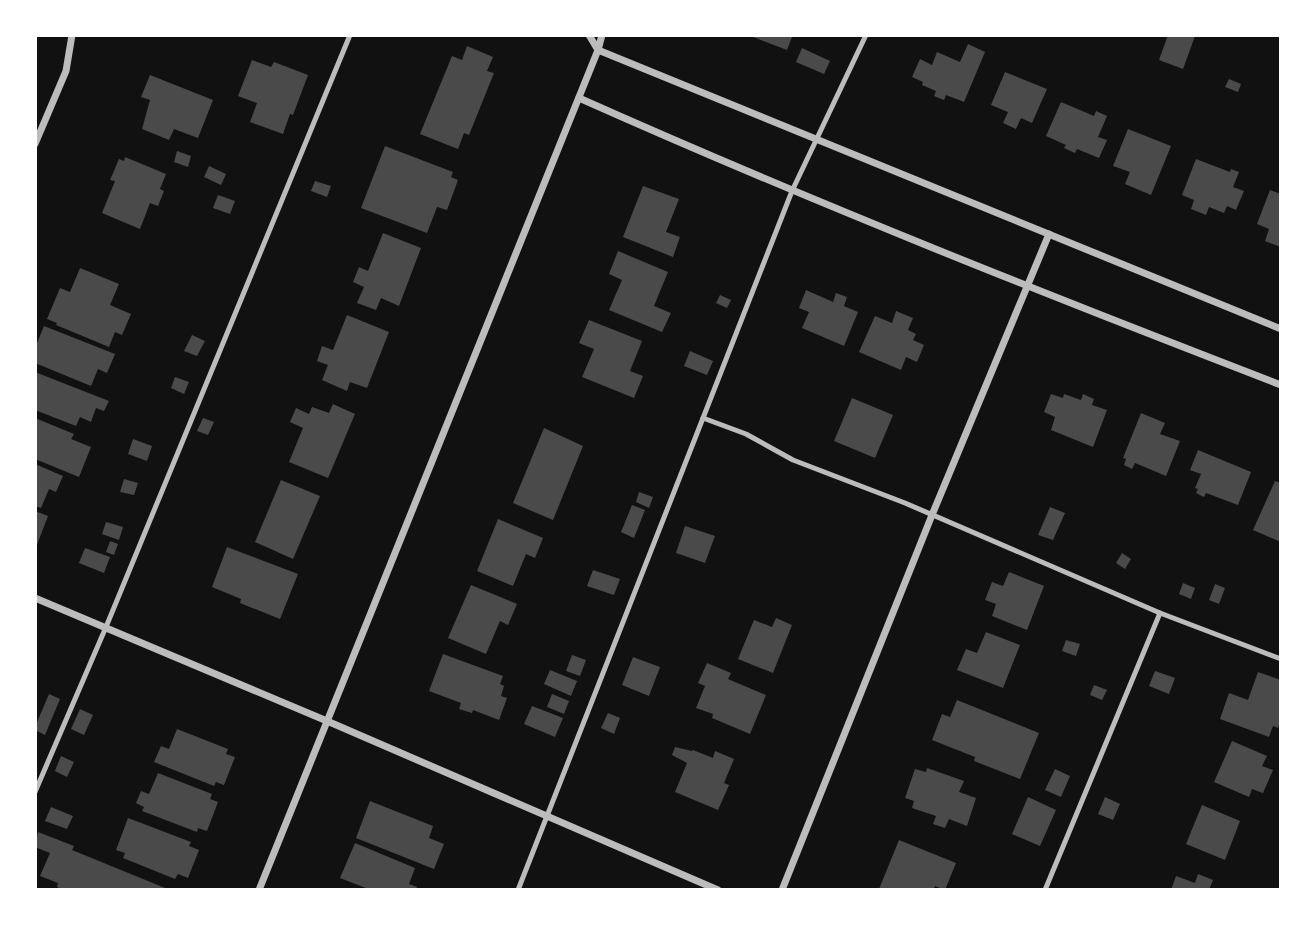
<svg xmlns="http://www.w3.org/2000/svg" width="1316" height="925" font-family="Commissioner,sans-serif">
<style>
.building{fill:#4a4a4a}
.lines{fill:none;stroke-linecap:round;stroke-linejoin:round}
.service{stroke:#bcbcbc;stroke-width:5}
.minor{stroke:#bcbcbc;stroke-width:7}
</style>
<rect width="100%" height="100%" fill="#111"/>
<!-- building -->
<g class="building">
<polygon points="748,35 786,35 792,37 787,50"/>
<polygon points="1168,35 1195,36 1183,69 1159,60"/>
<polygon points="968,44 985,52 964,102 946,95 944,100 934,96 936,91 922,85 923,82 912,77 920,59 932,65 937,52 960,62"/>
<polygon points="467,46 493,57 487,71 494,73 469,135 464,133 458,149 420,134 452,56 462,60"/>
<polygon points="802,48 830,61 824,74 796,62"/>
<polygon points="252,60 271,67 274,62 308,75 293,115 290,114 283,134 250,122 257,103 238,96"/>
<polygon points="1005,72 1047,89 1032,123 1021,118 1016,129 1003,123 1008,112 991,105"/>
<polygon points="150,75 213,100 198,138 174,129 169,140 142,129 150,100 141,97"/>
<polygon points="1229,79 1241,84 1238,92 1225,87"/>
<polygon points="1061,102 1094,116 1096,111 1107,116 1098,137 1107,140 1099,158 1077,149 1075,153 1064,148 1066,145 1046,136"/>
<polygon points="1128,129 1171,146 1151,195 1125,184 1130,172 1113,166"/>
<polygon points="385,146 453,172 451,177 458,180 447,210 437,207 427,233 361,208"/>
<polygon points="177,151 191,156 188,167 174,162"/>
<polygon points="125,157 166,174 160,189 164,191 158,206 150,203 140,229 102,213 115,181 110,180 119,159 124,161"/>
<polygon points="1196,159 1230,172 1231,169 1239,172 1233,187 1244,191 1236,210 1227,206 1224,213 1209,207 1206,215 1191,209 1194,200 1182,195"/>
<polygon points="209,166 226,174 221,185 204,177"/>
<polygon points="315,181 331,186 327,197 311,191"/>
<polygon points="643,186 679,199 666,232 680,237 673,257 623,237"/>
<polygon points="1270,190 1281,194 1281,247 1265,241 1269,229 1257,224"/>
<polygon points="218,195 235,201 230,214 213,208"/>
<polygon points="383,233 421,248 399,306 381,298 376,310 357,303 364,287 353,282 359,267 368,271"/>
<polygon points="618,251 668,272 654,306 671,313 662,332 609,310 622,280 609,274"/>
<polygon points="80,268 119,284 110,305 131,314 122,335 115,332 109,347 56,325 57,323 47,319 60,288 70,292"/>
<polygon points="806,290 833,302 836,293 847,297 844,306 858,312 844,346 802,328 809,312 799,308"/>
<polygon points="720,295 731,300 727,308 716,303"/>
<polygon points="896,311 913,318 908,330 916,334 913,340 924,345 917,362 906,357 901,370 859,352 875,316 892,323"/>
<polygon points="347,315 389,332 367,388 350,382 347,391 322,380 328,365 317,361 322,346 333,350"/>
<polygon points="589,320 642,341 630,371 643,376 634,398 582,377 594,349 579,343"/>
<polygon points="44,326 115,354 107,373 98,369 91,386 35,363 35,348"/>
<polygon points="192,335 205,341 197,356 184,351"/>
<polygon points="690,351 713,361 707,375 684,366"/>
<polygon points="35,372 109,401 104,411 96,408 91,422 80,417 76,426 35,410"/>
<polygon points="175,377 189,382 184,394 171,388"/>
<polygon points="1051,394 1063,398 1064,394 1081,400 1083,394 1094,399 1092,405 1107,410 1093,447 1051,430 1055,417 1044,412"/>
<polygon points="852,398 893,415 875,458 834,441"/>
<polygon points="333,404 355,414 328,478 289,462 303,428 290,422 296,408 309,414 312,407 329,413"/>
<polygon points="1141,413 1165,423 1160,434 1180,441 1166,476 1135,463 1132,469 1124,465 1126,459 1123,458"/>
<polygon points="35,418 74,434 71,439 91,447 79,477 35,459"/>
<polygon points="203,418 214,422 208,435 197,431"/>
<polygon points="544,428 583,446 553,520 513,503"/>
<polygon points="133,439 152,446 147,461 128,454"/>
<polygon points="1198,450 1251,472 1238,505 1206,493 1204,497 1196,493 1198,489 1195,488 1201,474 1190,470"/>
<polygon points="35,464 63,476 56,492 49,489 41,508 35,506"/>
<polygon points="124,479 138,483 134,495 120,492"/>
<polygon points="281,480 320,496 293,559 255,542"/>
<polygon points="1275,481 1281,483 1281,542 1253,530"/>
<polygon points="639,492 653,497 649,508 636,502"/>
<polygon points="632,505 645,510 634,538 621,532"/>
<polygon points="1050,507 1065,513 1053,540 1038,535"/>
<polygon points="35,511 48,516 35,550"/>
<polygon points="498,519 543,538 535,558 526,554 513,586 477,571"/>
<polygon points="106,522 123,527 119,540 102,534"/>
<polygon points="685,526 715,536 705,563 676,553"/>
<polygon points="110,541 118,544 114,555 106,552"/>
<polygon points="227,547 298,574 280,619 240,603 241,599 212,587"/>
<polygon points="85,548 110,557 104,573 79,563"/>
<polygon points="1122,553 1131,559 1125,569 1116,563"/>
<polygon points="593,570 620,579 614,595 587,586"/>
<polygon points="1009,572 1044,586 1027,630 992,616 996,604 985,600 992,582 1003,586"/>
<polygon points="1183,583 1195,588 1191,599 1179,594"/>
<polygon points="1215,584 1225,588 1219,604 1209,600"/>
<polygon points="471,585 517,604 508,625 500,621 486,654 448,638"/>
<polygon points="776,618 792,625 773,673 738,659 754,620 772,627"/>
<polygon points="986,632 1020,645 1003,688 957,670 966,649 977,653"/>
<polygon points="1066,640 1080,644 1076,656 1062,651"/>
<polygon points="443,654 503,676 500,684 504,686 501,696 507,698 499,720 473,710 472,713 459,709 461,703 429,691"/>
<polygon points="572,655 586,660 580,676 566,671"/>
<polygon points="633,657 660,667 649,696 622,685"/>
<polygon points="707,663 731,673 728,679 766,695 750,734 712,718 713,714 696,708 705,686 698,683"/>
<polygon points="550,670 577,681 571,696 544,684"/>
<polygon points="1155,671 1175,678 1169,694 1149,686"/>
<polygon points="1258,672 1281,680 1281,719 1278,728 1273,726 1269,737 1220,719 1229,693 1248,700"/>
<polygon points="1094,685 1107,690 1102,700 1090,695"/>
<polygon points="49,694 60,699 45,735 35,730 35,727"/>
<polygon points="552,694 569,701 564,714 547,707"/>
<polygon points="957,700 1039,733 1020,779 974,761 975,757 932,740 942,714 950,717"/>
<polygon points="532,706 563,718 555,737 524,724"/>
<polygon points="80,709 93,715 84,735 71,729"/>
<polygon points="608,713 620,718 614,734 601,728"/>
<polygon points="177,729 228,749 226,754 235,757 224,785 216,782 214,786 154,762 161,746 169,749"/>
<polygon points="1232,741 1267,756 1262,766 1273,770 1263,793 1252,789 1249,797 1214,782"/>
<polygon points="675,747 692,751 693,750 713,758 715,751 734,759 724,783 729,785 718,810 675,792 687,763 672,755"/>
<polygon points="61,756 74,762 67,777 55,771"/>
<polygon points="927,768 964,781 959,792 976,798 967,826 949,819 945,828 933,824 936,816 912,808 914,801 905,798 915,769 926,772"/>
<polygon points="1055,769 1070,776 1061,797 1045,790"/>
<polygon points="158,773 212,794 210,799 218,802 207,831 198,828 197,832 142,811 144,807 136,803 141,791 149,794"/>
<polygon points="1028,797 1056,810 1040,846 1012,834"/>
<polygon points="1105,797 1120,804 1113,820 1098,814"/>
<polygon points="370,801 433,826 429,838 444,844 434,869 356,838"/>
<polygon points="1202,805 1240,821 1225,860 1186,844"/>
<polygon points="51,807 73,816 67,829 45,821"/>
<polygon points="128,818 191,842 189,846 199,850 188,878 178,874 175,879 123,858 125,853 116,850"/>
<polygon points="38,832 74,846 72,850 170,890 64,890 57,887 58,883 40,876 50,853 35,847"/>
<polygon points="899,840 956,863 945,890 935,886 933,890 879,889"/>
<polygon points="355,843 415,868 409,884 417,887 415,890 371,890 340,878"/>
<polygon points="1198,874 1213,880 1209,890 1171,890 1176,876 1195,883"/>
</g>
<g class="lines">
<!-- service -->
<g class="service">
<polyline points="703,418 746,434 793,460 905,503 1160,613 1281,659"/>
<polyline points="35,792 106,627 350,35"/>
<polyline points="518,890 792,191 866,35"/>
<polyline points="1045,890 1160,613"/>
</g>
<!-- minor -->
<g class="minor">
<polyline points="589,35 598,50 602,35"/>
<path d="M579 98C810 201 1045 294 1281 385"/>
<polyline points="35,144 66,71 72,35"/>
<polyline points="35,598 327,721 718,890"/>
<polyline points="259,890 598,50 1281,329"/>
<polyline points="782,890 932,515 1049,234"/>
</g>
</g>
<!-- border -->
<rect width="1316" height="925" fill="none" stroke="#ffffff" stroke-width="74"/>
</svg>
